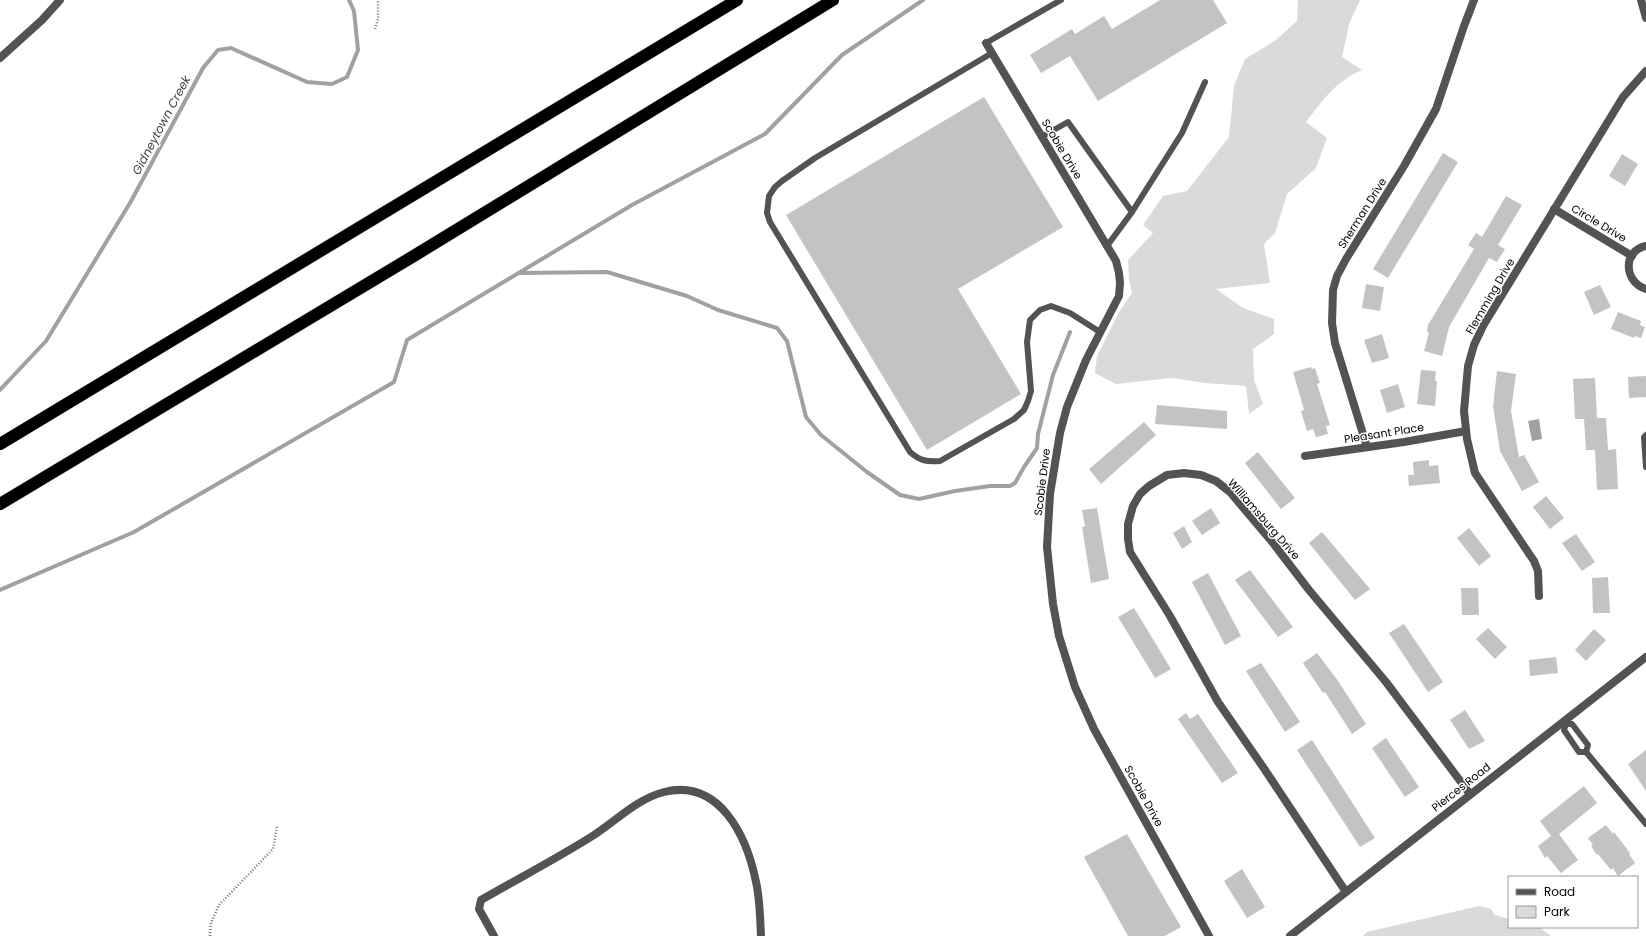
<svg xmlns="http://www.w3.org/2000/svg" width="1646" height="936" font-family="Poppins,sans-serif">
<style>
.green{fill:#dadada}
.water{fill:#a1a1a1}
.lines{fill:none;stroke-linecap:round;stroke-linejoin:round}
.stream{stroke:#a1a1a1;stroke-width:4}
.building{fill:#c3c3c3}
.highway-casing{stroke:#dbdbdb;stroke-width:13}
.path{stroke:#757575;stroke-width:2.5;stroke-dasharray:1 2;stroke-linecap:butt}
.lane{stroke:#535353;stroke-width:6}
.street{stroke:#535353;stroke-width:8}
.highway{stroke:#000;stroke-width:12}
.labels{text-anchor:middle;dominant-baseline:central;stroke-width:3;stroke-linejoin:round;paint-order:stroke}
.street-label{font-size:11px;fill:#000;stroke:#fff}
.water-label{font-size:12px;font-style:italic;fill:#424242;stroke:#fff}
</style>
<rect width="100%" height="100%" fill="#fff"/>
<!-- green -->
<g class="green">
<path d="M1298 0H1360L1349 24 1342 57 1362 70C1337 80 1322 101 1306 122L1327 138 1316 168 1287 194 1275 233 1264 244 1270 283 1216 289 1243 308 1274 319V334L1253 349 1254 380 1263 404 1249 414 1246 386 1205 383 1171 378 1116 384 1095 373 1097 356 1119 312 1132 293 1129 279 1128 260 1153 233 1143 225 1163 196 1187 191 1229 137 1234 86 1245 59 1276 40 1297 21Z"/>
<polygon points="1479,906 1491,909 1495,915 1509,919 1509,927 1539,927 1551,936 1363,936 1367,932"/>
</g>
<!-- water -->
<polygon class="water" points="1539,419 1542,439 1532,441 1528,421"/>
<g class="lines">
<!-- stream -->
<g class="stream">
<polyline points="520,273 607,272 687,296 718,310 777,328 787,341 806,417 821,435 867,472 900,495 919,499 955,491 990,486 1010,486 1015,483 1024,467 1037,448 1038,434 1053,375 1070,332"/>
<polyline points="0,390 46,341 130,203 203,68 218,50 231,48 307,82 332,84 347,77 358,50 354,11 349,0"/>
<polyline points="0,590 134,532 394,382 407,340 632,205 765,134 842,55 923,0"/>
</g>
</g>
<!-- building -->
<g class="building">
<polygon points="1160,0 1213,0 1227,23 1098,101 1070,56 1041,73 1030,55 1072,29 1075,34 1104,16 1112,29"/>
<polygon points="984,97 1063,227 958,289 1021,394 927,450 786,215"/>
<polygon points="1443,153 1458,162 1388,278 1373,269"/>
<polygon points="1622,154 1638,164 1625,186 1609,176"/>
<polygon points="1506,196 1522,205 1498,245 1505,249 1497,262 1489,258 1467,296 1449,327 1442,356 1424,351 1429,332 1427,332 1428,325 1474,249 1468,245 1476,233 1482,237"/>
<polygon points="1366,284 1384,287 1380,311 1362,308"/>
<polygon points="1600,285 1611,307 1594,315 1584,292"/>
<polygon points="1618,312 1641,321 1640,325 1645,327 1641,338 1635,336 1634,338 1611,329"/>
<polygon points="1382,334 1389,358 1372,363 1364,340"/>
<polygon points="1311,367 1312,369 1315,368 1320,383 1317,384 1330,425 1326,426 1328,434 1316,437 1313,429 1307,431 1301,411 1304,410 1293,372"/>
<polygon points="1421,370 1436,371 1435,381 1437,381 1435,406 1417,404"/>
<polygon points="1497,371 1516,374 1511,411 1519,457 1524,455 1539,482 1522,491 1500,451 1493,406"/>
<polygon points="1646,376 1646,397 1629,398 1628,377"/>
<polygon points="1595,378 1597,418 1606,418 1608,450 1616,449 1618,489 1597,490 1595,450 1586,450 1584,419 1575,419 1573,379"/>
<polygon points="1398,384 1405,407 1387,413 1380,390"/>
<polygon points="1157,405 1227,411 1227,429 1155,424"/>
<polygon points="1144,422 1156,435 1101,484 1089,469"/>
<polygon points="1258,452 1295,498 1281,509 1245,463"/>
<polygon points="1429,460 1429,466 1438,465 1440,483 1409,486 1408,475 1414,475 1413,462"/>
<polygon points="1546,496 1564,518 1550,529 1533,507"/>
<polygon points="1097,508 1109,579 1091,583 1082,527 1085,526 1082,510"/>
<polygon points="1211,508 1220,523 1202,535 1192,521"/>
<polygon points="1184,526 1192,542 1182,549 1173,533"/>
<polygon points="1469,528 1491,556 1479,566 1457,538"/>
<polygon points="1322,532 1370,589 1355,600 1309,543"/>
<polygon points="1576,534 1595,562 1582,571 1562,543"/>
<polygon points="1250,570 1293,627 1278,637 1235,580"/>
<polygon points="1208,573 1241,636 1225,645 1192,582"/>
<polygon points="1608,577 1610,613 1593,613 1592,578"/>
<polygon points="1461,588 1478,588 1479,615 1462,615"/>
<polygon points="1134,608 1171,669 1155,678 1118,617"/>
<polygon points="1404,624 1443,682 1428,692 1389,633"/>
<polygon points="1488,628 1507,647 1495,659 1476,639"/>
<polygon points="1594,629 1606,640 1586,661 1575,650"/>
<polygon points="1317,653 1338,681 1366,724 1352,734 1325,692 1323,693 1303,663"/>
<polygon points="1556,657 1558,673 1530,676 1529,660"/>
<polygon points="1261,663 1300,722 1285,732 1246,671"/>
<polygon points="1465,710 1485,741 1469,749 1450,720"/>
<polygon points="1186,713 1190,719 1198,714 1238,773 1222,783 1178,719"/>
<polygon points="1386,738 1419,787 1405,797 1372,748"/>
<polygon points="1312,740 1375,838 1360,847 1297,750"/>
<polygon points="1646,750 1646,791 1628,764"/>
<polygon points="1584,786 1597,803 1559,834 1578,860 1561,873 1547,856 1545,858 1538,846 1551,836 1540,821"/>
<polygon points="1606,825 1613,834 1614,832 1630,853 1629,854 1635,863 1618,876 1613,868 1611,870 1598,854 1597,855 1591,846 1593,845 1588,838"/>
<polygon points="1127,834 1181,927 1165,936 1128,936 1084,857"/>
<polygon points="1242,869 1265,907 1247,918 1224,881"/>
</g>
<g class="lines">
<!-- highway casing -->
<g class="highway-casing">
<g id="highway">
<polyline points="0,444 737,0"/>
<polyline points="0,504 417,254 833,0"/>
</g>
</g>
<!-- path -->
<g class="path">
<polyline points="375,29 378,19 378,0"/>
<polyline points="210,936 211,923 219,905 273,849 277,826"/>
</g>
<!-- lane -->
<g class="lane">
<polyline points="986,43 1061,0"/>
<path d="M992 53 815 158 782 181 775 187 769 196 767 213 770 222 910 452C920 461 927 462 940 461L1014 419 1024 410 1028 401 1031 391 1027 342 1030 320 1040 310 1051 306 1070 313 1100 332"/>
<polyline points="1041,137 1068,122 1132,212 1107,246"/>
<polyline points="1132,212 1182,133 1205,82"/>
<polyline points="1646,435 1644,437 1646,467"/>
<polyline points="1564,721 1566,724 1564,730 1579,752 1586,752 1588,745 1572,724 1566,724"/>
<polyline points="1586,752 1646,824"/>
</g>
<!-- street -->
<g class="street">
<polyline points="1641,0 1646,18"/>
<polyline points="986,43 1116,261 1119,273 1120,283 1119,296 1086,360 1067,407 1060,433 1050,494 1047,547 1053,604 1059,636 1075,687 1094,729 1209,936"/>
<polyline points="0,58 42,20 60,0"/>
<polyline points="1554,209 1632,256"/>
<path d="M1646 246C1622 251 1624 282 1646 289"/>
<polyline points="1367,447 1335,343 1332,323 1333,290 1337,276 1346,259 1404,166 1436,109 1464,26 1474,0"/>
<polyline points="1305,456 1404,442 1466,431"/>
<polyline points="1539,596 1538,571 1534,561 1475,473 1467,439 1464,411 1468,366 1474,345 1483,326 1623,97 1646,71"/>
<polyline points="1346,892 1263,767 1218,702 1170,616 1130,552 1128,539 1128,524 1133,506 1140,494 1149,486 1167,475 1184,473 1201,475 1216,481 1230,492 1273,543 1309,590 1386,682 1470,794"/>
<path d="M494 936 479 909 481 900C519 878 558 858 594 835 617 820 637 799 664 792 720 778 747 837 756 882 760 899 760 918 761 936"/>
<polyline points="1290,936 1646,657"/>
</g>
<!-- highway -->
<use href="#highway" class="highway"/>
</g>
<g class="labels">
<!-- street labels -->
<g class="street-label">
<text transform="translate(1062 149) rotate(59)">Scobie Drive</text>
<text transform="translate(1362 213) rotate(-58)">Sherman Drive</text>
<text transform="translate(1599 223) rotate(31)">Circle Drive</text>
<text transform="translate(1490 296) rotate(-60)">Flemming Drive</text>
<text transform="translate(1384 433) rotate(-9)">Pleasant Place</text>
<text transform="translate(1042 482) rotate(-83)">Scobie Drive</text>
<text transform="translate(1264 519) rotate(49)">Williamsburg Drive</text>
<text transform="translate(1461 787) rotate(-38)">Pierces Road</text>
<text transform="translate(1144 796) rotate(61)">Scobie Drive</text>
</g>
<!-- water labels -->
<g class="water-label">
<text transform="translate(161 125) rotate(-62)">Gidneytown Creek</text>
</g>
</g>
<!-- legend -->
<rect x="1508" y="876" width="130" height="52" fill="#ffffff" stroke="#999999"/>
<rect x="1516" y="889" width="20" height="6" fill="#535353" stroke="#999999"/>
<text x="1544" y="896" font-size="12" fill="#000000">Road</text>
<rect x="1516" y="906" width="20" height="12" fill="#dadada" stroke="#999999"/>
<text x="1544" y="916" font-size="12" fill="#000000">Park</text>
</svg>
